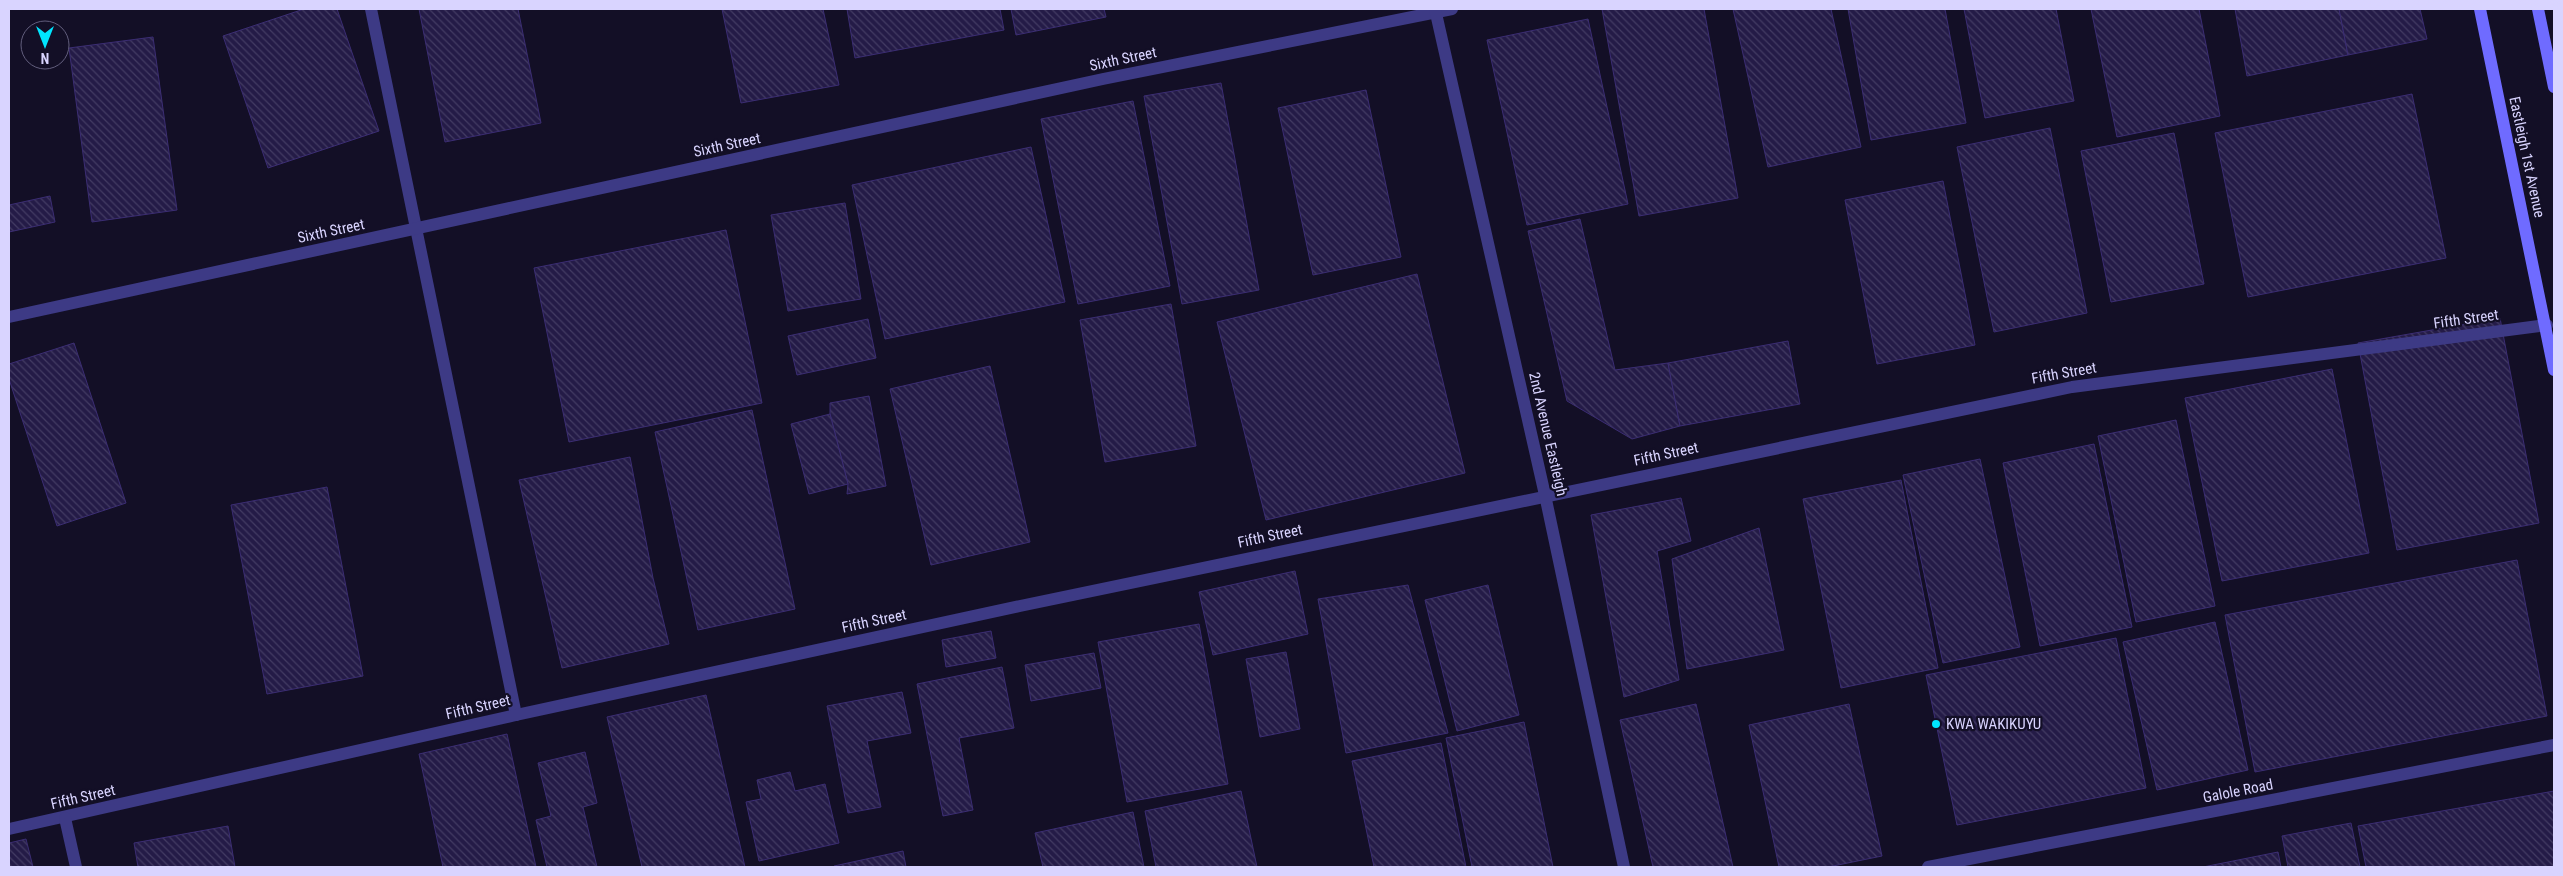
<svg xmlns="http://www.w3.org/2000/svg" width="2563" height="876" font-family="'Roboto Condensed',sans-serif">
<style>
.building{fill:url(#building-back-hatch);stroke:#3b2d73}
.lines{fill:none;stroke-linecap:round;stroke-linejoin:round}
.minor{stroke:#3d3a85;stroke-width:12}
.tertiary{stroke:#3d3a85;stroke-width:12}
.secondary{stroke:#6f6bff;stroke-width:12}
.poi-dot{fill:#00e5ff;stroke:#130f26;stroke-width:2}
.labels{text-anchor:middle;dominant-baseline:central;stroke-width:4.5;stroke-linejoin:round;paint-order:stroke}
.street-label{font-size:15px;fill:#d9d4ff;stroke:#130f26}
.poi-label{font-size:15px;fill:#d9d4ff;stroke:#130f26;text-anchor:start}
</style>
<defs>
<pattern id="building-back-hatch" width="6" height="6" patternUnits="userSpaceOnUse" patternTransform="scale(1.25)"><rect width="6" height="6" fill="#241b47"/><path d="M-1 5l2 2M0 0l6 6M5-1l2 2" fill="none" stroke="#433b63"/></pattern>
</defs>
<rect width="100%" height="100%" fill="#130f26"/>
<!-- building -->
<g class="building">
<polygon points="304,9 337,9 379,131 268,168 223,36"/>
<polygon points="419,9 518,9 541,123 445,142"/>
<polygon points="722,9 823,9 839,85 741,103"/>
<polygon points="847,9 1000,9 1004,30 855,58"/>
<polygon points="1011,9 1104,9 1106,17 1016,35"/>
<polygon points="1602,9 1704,9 1738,198 1639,216"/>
<polygon points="1733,9 1831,9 1861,147 1768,167"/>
<polygon points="1848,9 1945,9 1966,123 1871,140"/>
<polygon points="1964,9 2056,9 2074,101 1985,118"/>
<polygon points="2091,9 2199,9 2220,116 2117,137"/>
<polygon points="2235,9 2339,9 2348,55 2247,76"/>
<polygon points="2339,9 2420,9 2427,39 2348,55"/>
<polygon points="1588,19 1628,204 1527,225 1487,40"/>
<polygon points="153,37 177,210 92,222 69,48"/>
<polygon points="1221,83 1259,290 1182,304 1144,96"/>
<polygon points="1366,90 1401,257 1313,275 1278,108"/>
<polygon points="2412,94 2446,258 2248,297 2215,133"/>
<polygon points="1133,101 1170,286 1078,304 1041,119"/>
<polygon points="2050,128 2087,313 1994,332 1957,147"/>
<polygon points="2174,133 2204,284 2111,302 2081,151"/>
<polygon points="1031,147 1065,302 885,339 852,185"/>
<polygon points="1943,181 1975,345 1877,364 1845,200"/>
<polygon points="50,196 55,222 9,232 9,205"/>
<polygon points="845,203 861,299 788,311 771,215"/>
<polygon points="1580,219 1615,370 1668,363 1680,426 1632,439 1567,401 1528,231"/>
<polygon points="726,230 762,403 569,442 534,268"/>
<polygon points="1417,274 1465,473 1266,520 1217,322"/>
<polygon points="1171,304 1196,446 1105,462 1080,320"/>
<polygon points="2500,318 2539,523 2397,550 2358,343"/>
<polygon points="868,319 876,358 797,375 788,336"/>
<polygon points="1788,341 1800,404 1680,426 1668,363"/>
<polygon points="74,343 126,503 57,526 9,379 9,364"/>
<polygon points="990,366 1030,542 931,565 890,389"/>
<polygon points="2332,369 2369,553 2222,581 2185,398"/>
<polygon points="869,396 886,486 847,494 848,484 830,414 830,403"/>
<polygon points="752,410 795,609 698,630 655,432"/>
<polygon points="830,414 848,484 809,494 791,424"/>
<polygon points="2176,420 2215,606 2136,622 2098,436"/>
<polygon points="2094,444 2132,627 2040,646 2003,463"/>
<polygon points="630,457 653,578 669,644 562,668 519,480"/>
<polygon points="1980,459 2020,647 1943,663 1903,475"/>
<polygon points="1901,480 1938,668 1841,688 1803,499"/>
<polygon points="327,487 363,676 267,694 231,505"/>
<polygon points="1681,498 1691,541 1657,551 1679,680 1624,697 1591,515"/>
<polygon points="1759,528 1784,650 1687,669 1672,559"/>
<polygon points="2517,560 2547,716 2255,772 2225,615"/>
<polygon points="1295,571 1308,634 1213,655 1199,592"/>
<polygon points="1408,585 1448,733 1346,753 1318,599"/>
<polygon points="1488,585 1519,715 1457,731 1425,600"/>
<polygon points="2215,622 2248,770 2157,790 2123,642"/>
<polygon points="1199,624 1228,784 1127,802 1098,642"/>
<polygon points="991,631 996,658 946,667 942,640"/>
<polygon points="2116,638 2146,788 1957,825 1926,675"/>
<polygon points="1286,652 1300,729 1260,737 1246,659"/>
<polygon points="1094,653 1101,688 1031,701 1025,665"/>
<polygon points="1002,667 1014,728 959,738 973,810 943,816 917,684"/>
<polygon points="902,692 911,733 867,741 881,807 848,813 827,706"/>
<polygon points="706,695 745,867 642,867 607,717"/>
<polygon points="1696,704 1733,867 1653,867 1620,720"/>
<polygon points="1849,704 1882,856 1828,867 1779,867 1749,725"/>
<polygon points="1524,722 1553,867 1472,867 1446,738"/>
<polygon points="507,734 536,867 443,867 419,754"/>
<polygon points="1441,743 1466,867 1374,867 1352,761"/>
<polygon points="585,752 597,803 583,807 597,867 547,867 536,820 551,816 538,763"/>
<polygon points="790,772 795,791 825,784 839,843 759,861 746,802 761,799 757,780"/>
<polygon points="1241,791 1257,867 1156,867 1145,811"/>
<polygon points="2554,791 2554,867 2366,867 2358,826"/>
<polygon points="1133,812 1144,867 1043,867 1035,833"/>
<polygon points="2351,823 2360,867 2288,867 2282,836"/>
<polygon points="228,826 235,867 138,867 134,843"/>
<polygon points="26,839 33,867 9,867 9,843"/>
<polygon points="903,851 906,867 835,867 834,866"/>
<polygon points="2278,852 2281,867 2203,867"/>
</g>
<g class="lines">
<!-- minor -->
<g class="minor">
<polyline points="371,9 516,715"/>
<polyline points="9,317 1103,79 1452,9"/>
<polyline points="9,829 516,715 1020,606 2072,387 2547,325"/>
<polyline points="1928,867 2554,745"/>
</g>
<!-- tertiary -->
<g class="tertiary">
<polyline points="1435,9 1545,495 1624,867"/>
<polyline points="65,818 76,867"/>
</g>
<!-- secondary -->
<g class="secondary">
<polyline points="2480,9 2554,370"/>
<polyline points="2538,9 2554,87"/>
</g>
</g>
<!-- markers -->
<circle class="poi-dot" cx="1936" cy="724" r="5"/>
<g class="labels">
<!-- street labels -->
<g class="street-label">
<text transform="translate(1123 59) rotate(-12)">Sixth Street</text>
<text transform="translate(727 145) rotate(-12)">Sixth Street</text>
<text transform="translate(2527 157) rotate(78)">Eastleigh 1st Avenue</text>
<text transform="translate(331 231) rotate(-12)">Sixth Street</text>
<text transform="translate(2466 319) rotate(-8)">Fifth Street</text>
<text transform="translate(2064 373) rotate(-10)">Fifth Street</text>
<text transform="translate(1548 434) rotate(77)">2nd Avenue Eastleigh</text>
<text transform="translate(1666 454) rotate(-12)">Fifth Street</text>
<text transform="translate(1270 536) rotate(-12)">Fifth Street</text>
<text transform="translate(874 621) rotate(-12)">Fifth Street</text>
<text transform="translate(478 707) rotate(-13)">Fifth Street</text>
<text transform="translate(2238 791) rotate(-11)">Galole Road</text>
<text transform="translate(83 797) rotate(-13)">Fifth Street</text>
</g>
<!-- poi labels -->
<g class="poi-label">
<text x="1946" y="724">KWA WAKIKUYU</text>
</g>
</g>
<!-- border -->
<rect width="2563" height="876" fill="none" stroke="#d9d4ff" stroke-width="20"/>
<!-- north arrow -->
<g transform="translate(45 45) rotate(180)"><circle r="24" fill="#130f26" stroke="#625e7d"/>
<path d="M0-4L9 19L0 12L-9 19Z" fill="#00e5ff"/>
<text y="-8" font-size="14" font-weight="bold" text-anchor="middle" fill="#d9d4ff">N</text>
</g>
</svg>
